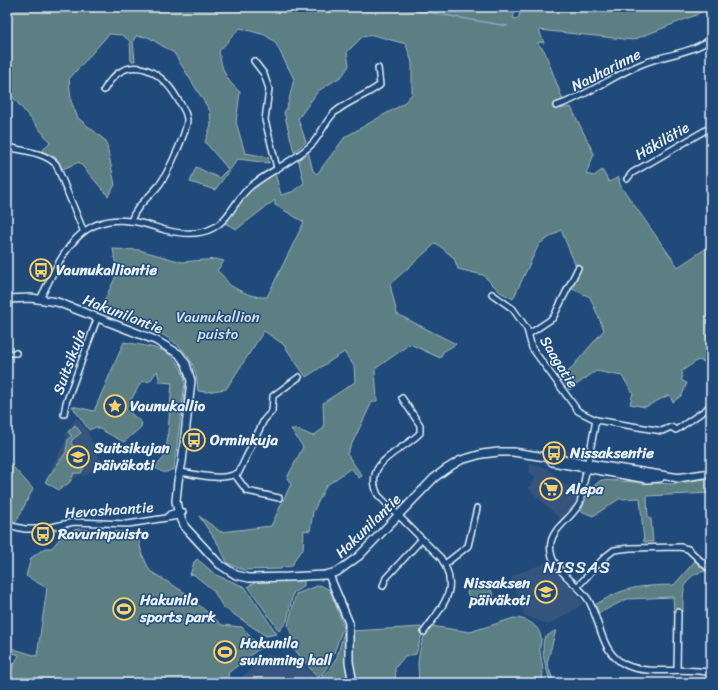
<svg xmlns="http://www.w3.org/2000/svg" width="718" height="690" font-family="Sriracha,sans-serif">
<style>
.built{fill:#34547e}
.green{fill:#5b7f84;stroke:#a2b8be}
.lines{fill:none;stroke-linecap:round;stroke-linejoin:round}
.stream{stroke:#89aac7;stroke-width:1.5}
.street-casing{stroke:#e8f1f8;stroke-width:8}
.secondary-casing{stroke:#e8f1f8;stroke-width:10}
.street{stroke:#1f4a7a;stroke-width:5}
.secondary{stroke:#1f4a7a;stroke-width:7}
.labels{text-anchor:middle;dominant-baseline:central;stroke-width:3;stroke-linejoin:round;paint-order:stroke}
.street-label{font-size:15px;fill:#e8f1f8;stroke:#1f4a7a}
.poi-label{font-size:15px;font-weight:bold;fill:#e8f1f8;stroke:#1f4a7a;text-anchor:start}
.park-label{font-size:15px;fill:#d3e0e7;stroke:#1f4a7a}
.quarter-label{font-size:17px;letter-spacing:1px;fill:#e8f1f8;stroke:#1f4a7a}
</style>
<rect width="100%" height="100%" fill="#1f4a7a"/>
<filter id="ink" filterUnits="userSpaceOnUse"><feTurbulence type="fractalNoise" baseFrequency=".025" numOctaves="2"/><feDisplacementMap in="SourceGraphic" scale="8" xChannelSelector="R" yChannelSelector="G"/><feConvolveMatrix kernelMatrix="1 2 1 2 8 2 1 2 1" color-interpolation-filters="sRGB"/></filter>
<g filter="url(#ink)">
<!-- built -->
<g class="built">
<polygon points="77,418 88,432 102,464 84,477 80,474 59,490 45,482 67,437 65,434"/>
<polygon points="530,464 547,468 565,485 579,488 576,499 571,508 560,519 528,488 533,482 535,476 529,474"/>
<polygon points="548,562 553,570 573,590 583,604 549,625 524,615 511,576"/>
<polygon points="266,655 297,657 319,683 236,683"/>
</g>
<!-- green -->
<g class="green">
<path d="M7 7H407L438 12 439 7H516L513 18 518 19 522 7H708L696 15 633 40 539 30 544 43 539 42 538 44 544 50 563 100 558 109 571 107 594 154 586 174 594 176 602 170 609 182 619 177 620 185 678 267 711 245V364L698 360 682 371V381L687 383 682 395 673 402 669 395 645 407 630 404 633 393 622 376 596 371 569 390 562 379 604 330 590 297 570 288 578 271 561 230 539 244 513 299 500 292 483 275 458 269 454 258 436 243 390 284 397 314 456 344 443 352 440 358 410 344 375 369 377 401 372 402 347 454 362 476 359 478 351 468 326 486 313 512 310 531 304 530 303 550 296 557 292 566 282 567 281 569 243 570 227 563 220 547 199 516 221 532 271 526 291 484 287 478 303 447 291 429H296L313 436 324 428 323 403 355 382 354 366 344 352 306 377 283 344 264 331 226 389 206 392 198 391C197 334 143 328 100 310L117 274 113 249 139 250 182 262 216 259 224 261 217 271C224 275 225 280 230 285 241 292 254 298 267 297L304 222 275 205V200L237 229 224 223 244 196 275 173 281 195 292 192 304 183 298 158 308 151 313 171 317 174 345 137 403 104 412 94V63L406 44 373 35 362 37 347 52 349 66 342 76 318 91 298 119 306 142 294 152 284 112 287 108 294 79 275 42 265 35 240 28 219 51C222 70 225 79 240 92L236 122 245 153 268 157 269 163 238 159 215 190 190 182 196 167 219 178 228 169 205 142 211 125 210 111 174 53 148 37 136 36 133 41 135 61H131L130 41 122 35 109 34 69 79 71 101 78 118 106 141 115 185 108 196 79 162 63 169 55 157 42 151 50 142 7 90Z"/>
<path d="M124 342C154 348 179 347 185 383L174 469C164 473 166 474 155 468L166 455 172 383 160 382 157 371 150 381 141 382 126 409 142 423 141 427 124 442 96 427 89 430 72 406 94 411Z"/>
<polygon points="75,425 81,433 72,440 71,443 85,465 81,473 74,473 70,482 59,490 45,482 66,452 68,439 72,436 68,432"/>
<polygon points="7,460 33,489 16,522 7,522"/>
<polygon points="711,478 711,493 647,496 648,518 651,519 653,542 644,542 640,498 619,499 593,516 581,511 589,490 601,480 672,484"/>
<polygon points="79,529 137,533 142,554 150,571 184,592 222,625 242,627 260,648 228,673 231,683 7,683 7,679 19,655 7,651 7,647 37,656 47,588 26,576 31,558 45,548 52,548 65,532"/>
<polygon points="197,559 216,575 245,587 277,634 266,636 223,607 213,590 193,574 190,575 194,562"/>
<path d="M695 561 706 571C682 575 683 591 683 611L674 612 673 597 627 599 599 613 595 605C626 586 639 586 674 585Z"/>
<polygon points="304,579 304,586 293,593 287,621 279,631 248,586 255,583 255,581"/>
<polygon points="484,582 489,586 494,596 489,602 472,599 467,594 468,590 475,584"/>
<path d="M320 585 330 590 344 627C335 644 334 664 318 678L289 643 292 636 288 625 296 594Z"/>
<path d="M514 618C527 618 541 626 541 640 541 644 539 648 540 652 542 665 545 671 541 683H417C420 676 418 671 418 664 419 651 422 636 431 626L470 632Z"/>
<polygon points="421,627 423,631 416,654 405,656 395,668 396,683 357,683 354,672 352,631"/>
<path d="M556 630 547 663 554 683H551C546 668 541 655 544 638Z"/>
<polygon points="344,632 346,670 349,683 322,683 319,680 329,669 337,657"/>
</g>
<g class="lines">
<!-- stream -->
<polyline class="stream" points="398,7 507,26"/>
<!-- street casing -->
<g class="street-casing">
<g id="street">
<polyline points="254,61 264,74 269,89 265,120 277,168"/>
<path d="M104 90C125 52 159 67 177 98 181 105 187 112 187 120 187 132 167 175 159 185 149 198 137 204 131 221"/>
<path d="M556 106C587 96 612 76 642 64 665 54 690 54 711 39"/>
<path d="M7 147C24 151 43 152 56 164L83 230"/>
<polyline points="627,179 632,173 711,127"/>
<polyline points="492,294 513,309 527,329 532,348 578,411 596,420 662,431 671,427 676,430 707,409 711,403"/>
<path d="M40 299C61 259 76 214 130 221 142 222 154 227 165 230 181 234 198 236 213 228 230 219 236 198 251 186 269 171 297 160 313 143 321 134 325 122 334 113 347 101 366 96 380 85L378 68"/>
<polyline points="529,334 553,318 578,268"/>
<polyline points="7,353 16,353"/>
<path d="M402 398 420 425V433C402 452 362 461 378 495L441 558C461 590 442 606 424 632"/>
<polyline points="64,414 66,403 97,319"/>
<path d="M596 420 580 503C573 517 554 527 551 542 546 569 578 581 589 601 601 623 601 654 626 665 650 676 685 666 711 673"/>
<path d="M181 472C197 475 225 482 239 472L264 420 272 411 273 396 299 377"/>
<polyline points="235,475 247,491 279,498"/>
<polyline points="166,518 170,514 181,511"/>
<polyline points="7,525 25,529 42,529 74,522 128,524 179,516 183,512"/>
<polyline points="445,564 468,546 477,508"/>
<polyline points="383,586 386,578 422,539"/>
<polyline points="578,586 605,557 614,550 630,548 680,547 688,549 707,567 711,566"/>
<polyline points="677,670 678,612"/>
</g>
</g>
<!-- secondary casing -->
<g class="secondary-casing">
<g id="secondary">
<polyline points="7,299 31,298 57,302 155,340 179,354 186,364 191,381 182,462 178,481 176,501 178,511 185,527 219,564 236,575 249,578 288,577 325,575 337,572 359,556 434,478 446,469 461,460 482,454 499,452 513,452 680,478"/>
<polyline points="552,462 647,479 660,478"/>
<polyline points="677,478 711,473"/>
<polyline points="329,575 349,623 349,662 353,683"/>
</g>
</g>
<!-- street -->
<use href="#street" class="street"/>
<!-- secondary -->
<use href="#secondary" class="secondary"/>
</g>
</g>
<!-- icons -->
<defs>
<g id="bus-ring" transform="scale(1.15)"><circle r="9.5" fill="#1f4a7a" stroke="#ffd166" stroke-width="1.5"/><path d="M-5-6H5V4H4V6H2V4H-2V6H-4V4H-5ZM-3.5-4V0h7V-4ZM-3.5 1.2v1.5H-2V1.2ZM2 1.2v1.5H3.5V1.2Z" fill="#ffd166"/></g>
<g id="sight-ring" transform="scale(1.15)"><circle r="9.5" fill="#1f4a7a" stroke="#ffd166" stroke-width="1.5"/><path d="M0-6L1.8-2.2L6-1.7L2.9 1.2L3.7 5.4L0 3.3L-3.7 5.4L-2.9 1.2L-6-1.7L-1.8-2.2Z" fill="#ffd166"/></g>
<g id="school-ring" transform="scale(1.15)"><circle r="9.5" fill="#1f4a7a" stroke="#ffd166" stroke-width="1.5"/><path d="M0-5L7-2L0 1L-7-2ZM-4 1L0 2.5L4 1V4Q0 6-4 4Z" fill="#ffd166"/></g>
<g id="supermarket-ring" transform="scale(1.15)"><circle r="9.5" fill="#1f4a7a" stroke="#ffd166" stroke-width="1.5"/><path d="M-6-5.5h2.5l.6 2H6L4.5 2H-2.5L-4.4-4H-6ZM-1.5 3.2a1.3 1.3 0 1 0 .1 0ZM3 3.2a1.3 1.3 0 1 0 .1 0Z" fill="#ffd166"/></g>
<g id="stadium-ring" transform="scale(1.15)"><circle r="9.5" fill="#1f4a7a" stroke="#ffd166" stroke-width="1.5"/><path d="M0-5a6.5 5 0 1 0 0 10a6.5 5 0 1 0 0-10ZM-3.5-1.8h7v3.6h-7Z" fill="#ffd166"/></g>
</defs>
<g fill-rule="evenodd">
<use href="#bus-ring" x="41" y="270"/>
<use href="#sight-ring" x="115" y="406"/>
<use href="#bus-ring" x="194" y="440"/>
<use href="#bus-ring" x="554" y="453"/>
<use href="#school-ring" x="78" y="457"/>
<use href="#supermarket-ring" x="551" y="489"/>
<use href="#bus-ring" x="43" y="534"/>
<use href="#school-ring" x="546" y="592"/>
<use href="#stadium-ring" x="124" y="609"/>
<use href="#stadium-ring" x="225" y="652"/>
</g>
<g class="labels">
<!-- street labels -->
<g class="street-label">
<text transform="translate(606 70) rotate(-27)">Nauharinne</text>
<text transform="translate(662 141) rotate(-30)">Häkilätie</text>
<text transform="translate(123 314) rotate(21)">Hakunilantie</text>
<text transform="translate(69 362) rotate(-70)">Suitsikuja</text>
<text transform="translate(559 362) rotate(58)">Saagatie</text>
<text transform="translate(109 510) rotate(-4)">Hevoshaantie</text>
<text transform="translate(368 526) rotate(-44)">Hakunilantie</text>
</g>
<!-- poi labels -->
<g class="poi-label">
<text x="56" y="270">Vaunukalliontie</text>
<text x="130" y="406">Vaunukallio</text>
<text x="210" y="440">Orminkuja</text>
<text x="94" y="448">Suitsikujan<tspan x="94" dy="17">päiväkoti</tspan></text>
<text x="570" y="453">Nissaksentie</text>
<text x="566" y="489">Alepa</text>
<text x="58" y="534">Ravurinpuisto</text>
<text x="530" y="583" text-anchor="end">Nissaksen<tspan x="530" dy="17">päiväkoti</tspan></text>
<text x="140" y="600">Hakunila<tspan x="140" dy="17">sports park</tspan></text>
<text x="240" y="643">Hakunila<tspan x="240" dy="17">swimming hall</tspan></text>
</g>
<!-- park labels -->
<g class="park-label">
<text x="218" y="317">Vaunukallion<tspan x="218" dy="17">puisto</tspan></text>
</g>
<!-- quarter labels -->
<g class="quarter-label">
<text x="577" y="567">NISSAS</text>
</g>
</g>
<!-- margin -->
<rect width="718" height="690" fill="none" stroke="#1f4a7a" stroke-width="24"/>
<rect x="12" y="12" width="694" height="666" fill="none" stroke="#e8f1f8" stroke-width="1.5" filter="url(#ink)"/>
</svg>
